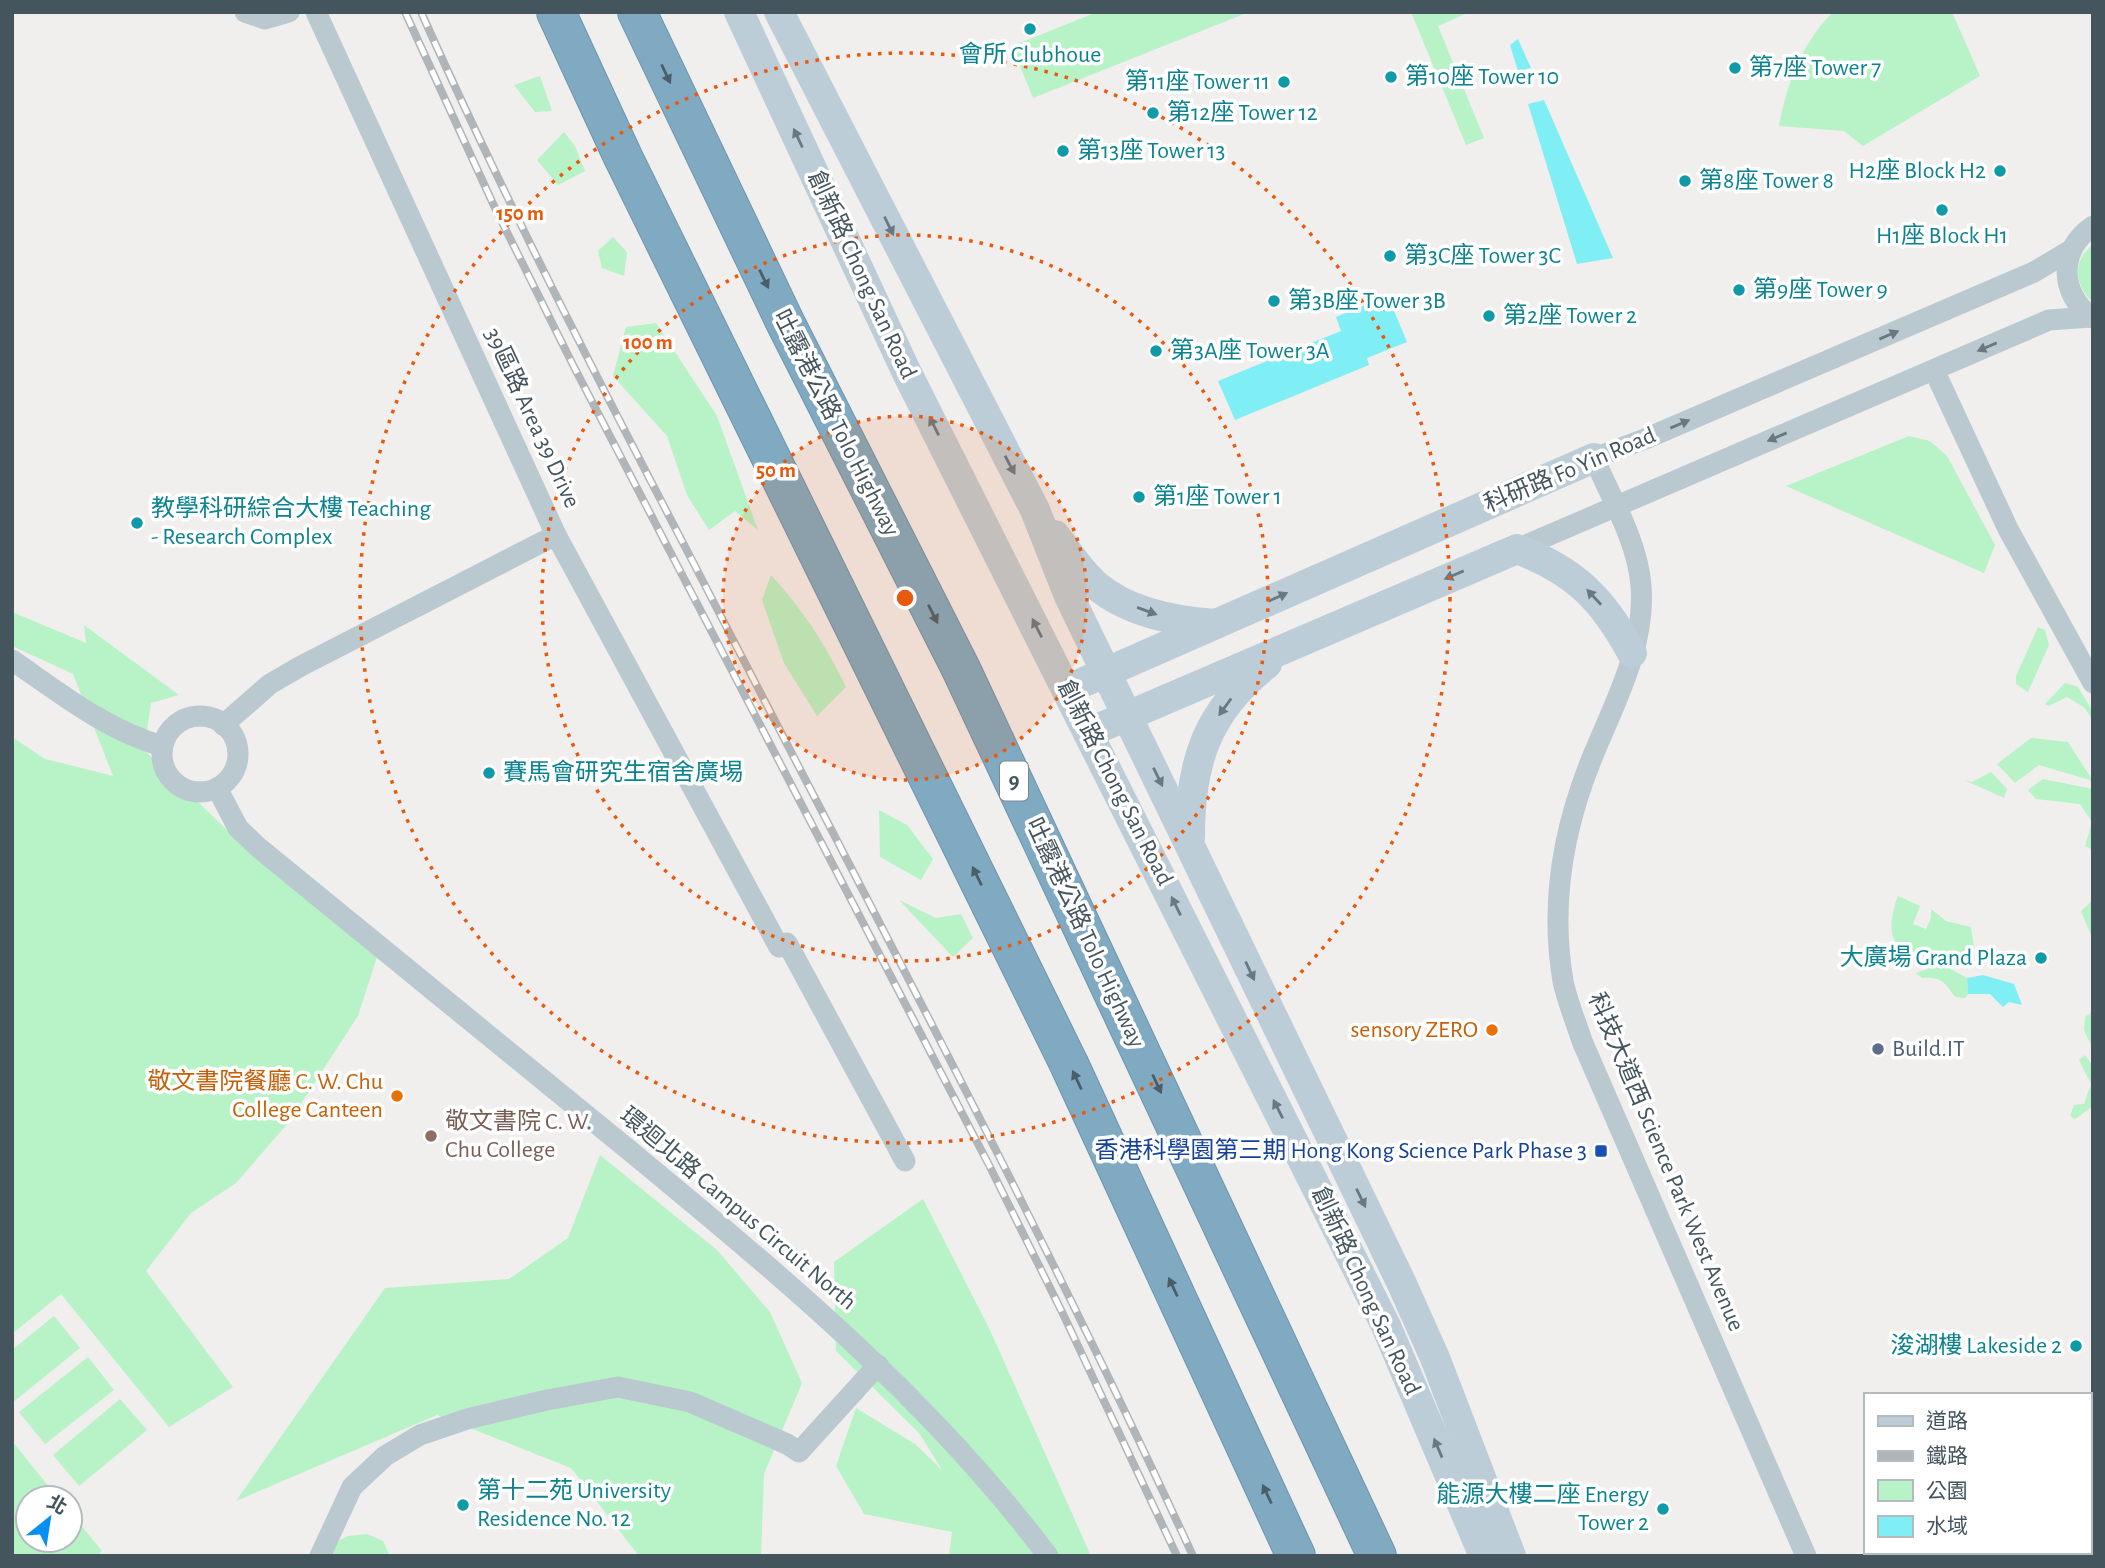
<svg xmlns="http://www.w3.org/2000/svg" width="2105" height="1568" font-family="'Alegreya Sans','Noto Sans TC',sans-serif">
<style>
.green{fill:#b7f3c6}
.water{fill:#80eef5}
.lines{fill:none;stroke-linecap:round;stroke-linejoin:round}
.highway-casing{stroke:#6c95ae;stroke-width:40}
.street{stroke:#bac9cf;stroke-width:21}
.secondary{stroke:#bdcdd7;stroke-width:30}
.highway{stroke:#80aac2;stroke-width:38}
.rail-casing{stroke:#b0b5b9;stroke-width:8}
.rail{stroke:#fff;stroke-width:5;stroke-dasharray:16;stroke-linecap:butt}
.oneway{fill:#4a5e68}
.oneway2{fill:#687982}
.oneway3{fill:#677880}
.ring{fill:none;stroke:#e8590c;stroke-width:3.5;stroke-dasharray:3.5 7}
.culture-dot{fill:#0f9aa8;stroke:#fff;stroke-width:2.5}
.food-dot{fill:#e8710a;stroke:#fff;stroke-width:2.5}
.service-dot{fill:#5c6f8a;stroke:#fff;stroke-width:2.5}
.education-dot{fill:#8d6e63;stroke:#fff;stroke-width:2.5}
.transit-dot{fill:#1a4fb4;stroke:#fff;stroke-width:2.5}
.labels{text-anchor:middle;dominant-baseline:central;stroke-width:7;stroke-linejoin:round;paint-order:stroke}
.shield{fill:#fff;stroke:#7c888e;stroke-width:2}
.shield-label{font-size:23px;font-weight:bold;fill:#44555e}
.culture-label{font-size:24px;fill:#0d838f;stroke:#fff;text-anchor:start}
.street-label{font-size:24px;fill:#44555e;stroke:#fff}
.food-label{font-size:24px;fill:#c56008;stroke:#fff;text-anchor:end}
.service-label{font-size:24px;fill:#4e5e75;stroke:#fff;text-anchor:start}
.education-label{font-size:24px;fill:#785e54;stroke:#fff;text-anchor:start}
.transit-label{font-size:24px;fill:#164399;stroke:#fff;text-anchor:end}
.centre{fill:#e8590c;stroke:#fff;stroke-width:3.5}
.ring-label{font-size:21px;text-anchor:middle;font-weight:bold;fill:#e8590c;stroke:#fff;stroke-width:7;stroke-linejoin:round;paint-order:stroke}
</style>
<rect width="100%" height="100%" fill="#f1eeee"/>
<!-- green -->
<g class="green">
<polygon points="1097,12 1249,12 1033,98 1012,46"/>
<polygon points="1411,12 1470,12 1438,26 1484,138 1466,145"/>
<path d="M1833 12H1952L1980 76 1863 146 1844 131 1779 126C1787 83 1802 43 1833 12Z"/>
<polygon points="540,76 552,111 535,112 514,85"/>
<polygon points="564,132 575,146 585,171 558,185 537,160"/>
<polygon points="613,237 627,252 624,276 602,268 598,251"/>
<path d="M2093 245V303C2075 286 2071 261 2093 245Z"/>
<polygon points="656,323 717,416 758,530 735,511 709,530 687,495 667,436 613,376 626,327"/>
<polygon points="1909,436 1930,441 1947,456 1995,545 1984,573 1786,486"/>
<path d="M771 575C803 610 825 644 846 687L817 716 784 663 762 600Z"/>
<polygon points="12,612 86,643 84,625 179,695 151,703 144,750 257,859 377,957 358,1016 289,1122 236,1183 191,1213 146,1271 233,1387 169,1427 61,1294 12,1334 12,737 45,759 113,776 73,674 12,646"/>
<polygon points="2038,627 2045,630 2049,645 2028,692 2016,684 2016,676"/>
<polygon points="2065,683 2078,687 2093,712 2093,721 2085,708 2067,697 2049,706 2045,704"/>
<polygon points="2031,738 2068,742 2093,781 2039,765 2015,783 1997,764"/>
<polygon points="1991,772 2007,789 2004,798 1964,780 1972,782"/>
<polygon points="2043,779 2093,789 2093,850 2085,846 2092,822 2080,804 2036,799 2028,790"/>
<polygon points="879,810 907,825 933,859 921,880 880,857"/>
<path d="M1898 896 1920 906 1913 924 1926 929 1931 918V909L1946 921 1971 927 1974 948 1971 953C1960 958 1956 954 1945 955 1897 962 1881 940 1898 896Z"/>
<polygon points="899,900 936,918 961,914 973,938 953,957"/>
<polygon points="2093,900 2093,940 2081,911"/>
<path d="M1942 964 1967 978 1968 994 1965 998 1955 997C1946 984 1941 975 1922 978L1916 973Z"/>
<polygon points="2093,1011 2093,1044 2091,1045 2084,1030 2085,1017"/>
<polygon points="2085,1055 2093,1066 2093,1106 2075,1119 2070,1116 2074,1105 2084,1104 2091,1084 2079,1060"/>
<polygon points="600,1155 717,1250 770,1312 802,1383 764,1474 761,1556 639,1556 571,1468 437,1415 236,1501 385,1288 509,1279 568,1238"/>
<polygon points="923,1199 989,1328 1091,1556 949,1556 952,1532 864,1514 836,1466 856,1408 915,1444 942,1470 919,1433 836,1351 834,1262"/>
<polygon points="54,1316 80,1348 12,1403 12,1350"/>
<polygon points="88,1357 114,1390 45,1444 19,1412"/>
<polygon points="120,1399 147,1430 79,1486 53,1455"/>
<polygon points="12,1441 58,1498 28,1498 28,1540 70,1540 70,1512 102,1551 96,1556 12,1556"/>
<polygon points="367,1534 383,1541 390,1556 331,1556 336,1542 348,1536"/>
</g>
<!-- water -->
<g class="water">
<polygon points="1518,39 1531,68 1518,71 1510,45"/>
<polygon points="1544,100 1613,258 1577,264 1528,104"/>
<polygon points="1388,296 1407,342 1367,358 1369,365 1235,420 1218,381 1341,331 1336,317"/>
<polygon points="1983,975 2014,984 2022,1005 2009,1002 2003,1007 1990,994 1968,994 1967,978"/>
</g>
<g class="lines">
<!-- highway casing -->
<g class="highway-casing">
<g id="highway">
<polyline points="556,12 623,157 1069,1064 1296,1556"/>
<polyline points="637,12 786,324 961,669 1377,1556"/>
</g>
</g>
<!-- street -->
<g class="street">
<polyline points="245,12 265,19 289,12"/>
<polyline points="316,12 556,535 779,947 787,943 905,1161"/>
<path d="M2093 226C2058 249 2059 295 2093 318"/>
<polyline points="1934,370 2008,529 2093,683"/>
<polyline points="1517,549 2049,320 2091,317"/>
<path d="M12 660C60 693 106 730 162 746"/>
<circle cx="200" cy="754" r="38"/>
<polyline points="223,725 270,684 301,666 556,535"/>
<path d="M217 788 238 828 259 848C384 950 510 1053 635 1155 786 1280 929 1398 1048 1556"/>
<polyline points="320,1556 352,1487 385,1456 420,1435 467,1419 547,1400 618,1387 690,1402 787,1444 799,1452 878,1365"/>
<path d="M1806 1556 1582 1041C1576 1022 1567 1001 1563 981 1550 904 1563 829 1592 758 1614 704 1646 646 1641 586 1638 542 1611 498 1594 458L1645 439 2034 272 2071 250"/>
</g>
<!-- secondary -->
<g class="secondary">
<polyline points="739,12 906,371 1386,1326 1484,1556"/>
<polyline points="779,12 1035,510 1069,596 1402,1284 1435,1358 1511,1556"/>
<path d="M1055 535C1068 552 1080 572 1097 586 1129 613 1175 621 1215 624"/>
<polyline points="1068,689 1594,458"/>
<path d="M1090 732 1517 549C1575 571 1603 599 1632 653"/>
<path d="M1190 837C1190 762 1207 711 1267 664"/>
</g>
<!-- highway -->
<use href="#highway" class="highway"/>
<!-- rail casing -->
<g class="rail-casing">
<g id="rail">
<polyline points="405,12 495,208 573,365 989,1165 1063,1314 1177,1556"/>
<path d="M421 12C505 200 599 382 694 564 863 893 1038 1220 1193 1556"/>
</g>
</g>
<!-- rail -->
<use href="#rail" class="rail"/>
</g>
<!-- one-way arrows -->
<defs><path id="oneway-solid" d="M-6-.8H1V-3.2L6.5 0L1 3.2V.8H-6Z" transform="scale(1.75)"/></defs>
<g class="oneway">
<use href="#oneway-solid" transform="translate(666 74) rotate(65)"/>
<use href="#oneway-solid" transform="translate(764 279) rotate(64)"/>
<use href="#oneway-solid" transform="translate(933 614) rotate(63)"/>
<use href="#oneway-solid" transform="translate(977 876) rotate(-116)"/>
<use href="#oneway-solid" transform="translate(1077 1080) rotate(-115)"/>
<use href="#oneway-solid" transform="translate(1157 1084) rotate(65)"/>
<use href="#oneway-solid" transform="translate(1173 1287) rotate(-115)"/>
<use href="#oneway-solid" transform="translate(1267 1494) rotate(-115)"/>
</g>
<g class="oneway2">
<use href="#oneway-solid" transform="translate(798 138) rotate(-115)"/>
<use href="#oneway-solid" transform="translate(889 226) rotate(64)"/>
<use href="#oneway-solid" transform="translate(934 426) rotate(-117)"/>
<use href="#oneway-solid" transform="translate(1010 465) rotate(62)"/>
<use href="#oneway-solid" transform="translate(1454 575) rotate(157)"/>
<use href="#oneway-solid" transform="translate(1278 597) rotate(-24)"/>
<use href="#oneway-solid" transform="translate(1594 597) rotate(-133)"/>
<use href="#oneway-solid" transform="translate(1147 611) rotate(20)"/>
<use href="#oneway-solid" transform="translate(1037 628) rotate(-117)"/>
<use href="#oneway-solid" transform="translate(1225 707) rotate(126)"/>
<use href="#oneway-solid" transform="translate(1158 777) rotate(64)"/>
<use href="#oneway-solid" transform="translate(1176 906) rotate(-116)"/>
<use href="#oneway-solid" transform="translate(1250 971) rotate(65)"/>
<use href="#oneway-solid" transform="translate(1278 1109) rotate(-117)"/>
<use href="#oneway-solid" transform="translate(1361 1198) rotate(64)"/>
<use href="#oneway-solid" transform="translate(1438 1448) rotate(-113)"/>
</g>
<g class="oneway3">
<use href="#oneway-solid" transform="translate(1889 335) rotate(-23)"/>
<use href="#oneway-solid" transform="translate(1987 347) rotate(157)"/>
<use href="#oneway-solid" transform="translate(1680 424) rotate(-23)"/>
<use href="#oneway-solid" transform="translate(1777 437) rotate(157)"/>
</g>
<!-- distance rings -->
<circle cx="905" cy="598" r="182" fill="#e8590c" fill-opacity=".12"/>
<g class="ring">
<circle cx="905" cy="598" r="182"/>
<circle cx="905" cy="598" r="363"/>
<circle cx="905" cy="598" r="545"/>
</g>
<!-- markers -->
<g class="culture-dot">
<circle cx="1030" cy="29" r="7"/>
<circle cx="1735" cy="68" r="7"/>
<circle cx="1391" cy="77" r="7"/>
<circle cx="1284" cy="82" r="7"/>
<circle cx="1153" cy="113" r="7"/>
<circle cx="1063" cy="151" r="7"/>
<circle cx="2000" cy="171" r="7"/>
<circle cx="1685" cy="181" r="7"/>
<circle cx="1942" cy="210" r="7"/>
<circle cx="1390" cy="256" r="7"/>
<circle cx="1739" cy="290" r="7"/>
<circle cx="1274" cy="301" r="7"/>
<circle cx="1489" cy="316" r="7"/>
<circle cx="1156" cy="351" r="7"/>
<circle cx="1139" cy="497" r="7"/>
<circle cx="137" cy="523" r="7"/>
<circle cx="489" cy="773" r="7"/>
<circle cx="2041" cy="958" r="7"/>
<circle cx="2076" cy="1346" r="7"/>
<circle cx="463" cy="1505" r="7"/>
<circle cx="1663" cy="1509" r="7"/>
</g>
<g class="food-dot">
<circle cx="1492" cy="1030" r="7"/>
<circle cx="397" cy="1096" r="7"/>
</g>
<circle class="service-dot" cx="1878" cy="1049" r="7"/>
<circle class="education-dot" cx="431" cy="1136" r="7"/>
<rect class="transit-dot" x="1594" y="1144" width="14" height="14" rx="3.5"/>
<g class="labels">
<!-- shield labels -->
<rect class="shield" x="1000" y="761.5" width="28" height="39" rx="5"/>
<g class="shield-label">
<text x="1014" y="781">9</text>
</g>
<!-- culture labels -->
<g class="culture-label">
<text x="1030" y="55" text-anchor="middle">會所 Clubhoue</text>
<text x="1749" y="68">第7座 Tower 7</text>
<text x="1405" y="77">第10座 Tower 10</text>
<text x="1270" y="82" text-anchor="end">第11座 Tower 11</text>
<text x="1167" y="113">第12座 Tower 12</text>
<text x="1077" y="151">第13座 Tower 13</text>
<text x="1986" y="171" text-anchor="end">H2座 Block H2</text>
<text x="1699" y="181">第8座 Tower 8</text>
<text x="1942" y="236" text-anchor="middle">H1座 Block H1</text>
<text x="1404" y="256">第3C座 Tower 3C</text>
<text x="1753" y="290">第9座 Tower 9</text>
<text x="1288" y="301">第3B座 Tower 3B</text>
<text x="1503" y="316">第2座 Tower 2</text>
<text x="1170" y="351">第3A座 Tower 3A</text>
<text x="1153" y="497">第1座 Tower 1</text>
<text x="151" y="509">教學科研綜合大樓 Teaching<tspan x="151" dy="28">- Research Complex</tspan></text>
<text x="503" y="773">賽馬會研究生宿舍廣埸</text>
<text x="2027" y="958" text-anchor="end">大廣場 Grand Plaza</text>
<text x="2062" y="1346" text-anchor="end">浚湖樓 Lakeside 2</text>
<text x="477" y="1491">第十二苑 University<tspan x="477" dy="28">Residence No. 12</tspan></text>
<text x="1649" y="1495" text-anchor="end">能源大樓二座 Energy<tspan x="1649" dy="28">Tower 2</tspan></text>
</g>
<!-- street labels -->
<g class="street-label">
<text transform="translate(862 275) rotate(65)">創新路 Chong San Road</text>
<text transform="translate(532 418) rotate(65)">39區路 Area 39 Drive</text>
<text transform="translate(836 423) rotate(63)">吐露港公路 Tolo Highway</text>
<text transform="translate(1570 470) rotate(-23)">科研路 Fo Yin Road</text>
<text transform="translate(1115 783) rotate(63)">創新路 Chong San Road</text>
<text transform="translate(1085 933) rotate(65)">吐露港公路 Tolo Highway</text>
<text transform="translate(1666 1162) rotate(67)">科技大道西 Science Park West Avenue</text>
<text transform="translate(738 1209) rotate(40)">環迴北路 Campus Circuit North</text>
<text transform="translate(1366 1291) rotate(65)">創新路 Chong San Road</text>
</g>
<!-- food labels -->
<g class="food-label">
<text x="1478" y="1030">sensory ZERO</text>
<text x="383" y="1082">敬文書院餐廳 C. W. Chu<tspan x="383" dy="28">College Canteen</tspan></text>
</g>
<!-- service labels -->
<g class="service-label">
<text x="1892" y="1049">Build.IT</text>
</g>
<!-- education labels -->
<g class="education-label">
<text x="445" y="1122">敬文書院 C. W.<tspan x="445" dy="28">Chu College</tspan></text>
</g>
<!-- transit labels -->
<g class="transit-label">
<text x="1587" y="1151">香港科學園第三期 Hong Kong Science Park Phase 3</text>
</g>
</g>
<circle cx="905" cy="598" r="10" class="centre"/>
<g class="ring-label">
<text x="520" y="220">150 m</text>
<text x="648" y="349">100 m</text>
<text x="776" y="477">50 m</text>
</g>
<!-- border -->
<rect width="2105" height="1568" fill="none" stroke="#44555e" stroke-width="28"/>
<!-- legend -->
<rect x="1864" y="1393" width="228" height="161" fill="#ffffff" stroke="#b4bbbf" stroke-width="2"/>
<rect x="1878" y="1416" width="35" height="10" fill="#bdcdd7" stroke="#b4bbbf" stroke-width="2"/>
<text x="1926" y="1428" font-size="21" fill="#44555e">道路</text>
<rect x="1878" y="1451" width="35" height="10" fill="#b0b5b9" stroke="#b4bbbf" stroke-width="2"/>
<text x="1926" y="1463" font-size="21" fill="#44555e">鐵路</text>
<rect x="1878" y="1480" width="35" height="21" fill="#b7f3c6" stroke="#b4bbbf" stroke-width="2"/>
<text x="1926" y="1498" font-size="21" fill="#44555e">公園</text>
<rect x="1878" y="1516" width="35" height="21" fill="#80eef5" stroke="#b4bbbf" stroke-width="2"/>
<text x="1926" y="1533" font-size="21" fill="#44555e">水域</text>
<!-- north arrow -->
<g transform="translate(49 1519) rotate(30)"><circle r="33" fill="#ffffff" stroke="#b4bbbf" stroke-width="2"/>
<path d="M0-5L12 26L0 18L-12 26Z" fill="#0690f3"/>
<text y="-10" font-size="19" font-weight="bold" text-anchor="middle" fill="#44555e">北</text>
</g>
</svg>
